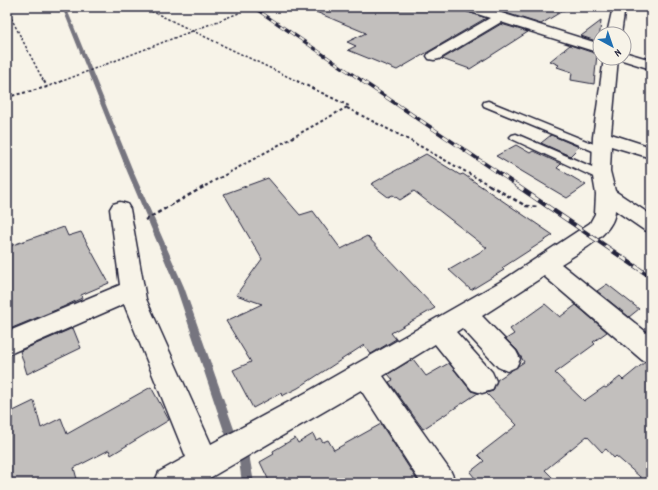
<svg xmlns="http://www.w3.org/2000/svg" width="658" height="490" font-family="Dekko,sans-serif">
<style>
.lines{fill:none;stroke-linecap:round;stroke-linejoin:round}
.stream{fill:#76747f;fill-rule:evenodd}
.building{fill:#c2bfbd;stroke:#22223b}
.service-casing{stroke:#22223b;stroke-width:3}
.minor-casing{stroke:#22223b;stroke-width:3}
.path-far2{stroke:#22223b;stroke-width:1.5;stroke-dasharray:2.5 2;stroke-linecap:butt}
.path-far1{stroke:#22223b;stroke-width:2;stroke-dasharray:3 2.5;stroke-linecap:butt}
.path{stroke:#22223b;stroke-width:2.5;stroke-dasharray:4 3;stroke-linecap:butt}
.service{fill:#f7f3e8;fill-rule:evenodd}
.minor{fill:#f7f3e8;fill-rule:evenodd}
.rail-far2-casing{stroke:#22223b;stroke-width:3}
.rail-far1-casing{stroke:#22223b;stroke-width:3.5}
.rail-casing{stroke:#22223b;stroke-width:4.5}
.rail-far2{stroke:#f7f3e8;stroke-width:2;stroke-dasharray:5.5;stroke-linecap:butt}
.rail-far1{stroke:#f7f3e8;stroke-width:2.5;stroke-dasharray:7;stroke-linecap:butt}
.rail{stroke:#f7f3e8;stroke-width:3;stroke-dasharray:9;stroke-linecap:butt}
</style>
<rect width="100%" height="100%" fill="#f7f3e8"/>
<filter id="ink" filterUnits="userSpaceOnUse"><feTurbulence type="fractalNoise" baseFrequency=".025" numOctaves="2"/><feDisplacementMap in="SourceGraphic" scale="8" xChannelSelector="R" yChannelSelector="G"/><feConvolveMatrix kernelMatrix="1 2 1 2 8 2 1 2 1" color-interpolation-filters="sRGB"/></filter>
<g filter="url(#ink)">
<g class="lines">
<!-- stream -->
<polygon class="stream" points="62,7 66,7 133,171 184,287 234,429 250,460 254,483 242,483 239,461 224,431 176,287 127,171"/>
</g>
<!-- building -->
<g class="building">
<polygon points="304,7 462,7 465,11 486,18 397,70 348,50 356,46 347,42 366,33"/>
<polygon points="487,7 569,7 541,24"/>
<polygon points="601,21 599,42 581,36"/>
<polygon points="501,24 528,32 470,69 442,59"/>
<polygon points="570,45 597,54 594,84 571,80 572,72 557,67 559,65 550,61"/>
<polygon points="551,135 579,147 570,156 541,143"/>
<polygon points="516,145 530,153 533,151 561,164 557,168 586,185 567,198 496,156"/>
<polygon points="426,154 460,175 463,174 553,235 502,268 504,270 471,290 449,270 487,248 414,191 400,200 393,195 388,197 371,184"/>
<polygon points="268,178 300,215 313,211 341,249 367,236 435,308 391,333 396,339 371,354 364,345 298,388 282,396 281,393 253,408 233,370 251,362 226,321 262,304 236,295 262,259 224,194"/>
<polygon points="64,227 68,236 81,232 109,283 81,295 82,298 63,307 12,328 11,327 7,329 7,247"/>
<polygon points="607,284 639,309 629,317 597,291"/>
<polygon points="545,304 560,317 576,305 607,332 593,342 595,344 555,373 584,401 604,387 606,388 620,377 623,380 645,362 651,364 651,483 647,483 616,456 614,458 606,449 602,452 587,436 545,470 558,483 479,483 470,472 484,461 478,455 517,425 486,393 493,391 497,380 524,362 517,350 506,339 514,334 510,329"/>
<polygon points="73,328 81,348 27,374 20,351"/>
<polygon points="413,359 426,376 449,363 471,391 478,393 423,429 389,382 393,380 388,374"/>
<polygon points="151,387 169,420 111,455 109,450 74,468 78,483 7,483 7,414 34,401 41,428 61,418 67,434"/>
<polygon points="381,424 419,483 270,483 260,462 274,454 273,451 295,438 298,443 313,434 316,440 320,438 323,442 328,440 334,450"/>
</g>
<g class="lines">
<!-- service casing -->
<g class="service-casing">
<g id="service">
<polygon points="488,101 606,149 608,151 606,153 598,153 484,106 483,104 484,102"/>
<polygon points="516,134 606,173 608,176 606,179 598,179 512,139 510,137 512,135"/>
</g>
</g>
<!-- minor casing -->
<g class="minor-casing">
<g id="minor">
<polygon points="463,7 482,7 600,44 600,53 501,22 439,59 434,60 429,59 427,56 429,53 490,18 465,10"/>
<polygon points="613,7 625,7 621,34 607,34"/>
<polygon points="624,52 651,60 651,69 619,59 618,58 624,58"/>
<path d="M604 58H618L611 134 651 147V158L611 146 610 171 615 191 651 215V232L644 230 615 210C615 234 579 252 561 264L651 336V363L642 360 544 276 482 316 516 351 520 359 516 367 507 371 498 367 462 328 456 332 492 372 496 381 492 390 482 393 472 390 435 344 383 376 451 472 456 483H421L361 390 201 483H154L159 472 186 457 124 304 7 355V332L120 285 110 209 113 204 120 202 127 204 130 209 146 299 211 444 307 392 505 279 590 223 595 214 596 194 592 171 593 137Z"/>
</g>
</g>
<!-- path-far2 -->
<g class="path-far2">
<polyline points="143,7 299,82"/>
<polyline points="7,10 44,82"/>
<polyline points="60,82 239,13"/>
</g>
<!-- path-far1 -->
<g class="path-far1">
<polyline points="44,81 47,87"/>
<polyline points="7,97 47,87 62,81"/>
<polyline points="347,108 409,140 491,186"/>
<polyline points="205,186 349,106 297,81"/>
</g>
<!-- path -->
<g class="path">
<polyline points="489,185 526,206 538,207"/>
<polyline points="145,220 207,185"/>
</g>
<!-- service -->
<use href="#service" class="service"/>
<!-- minor -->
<use href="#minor" class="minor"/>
<!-- rail-far2 casing -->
<g class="rail-far2-casing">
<polyline id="rail-far2" points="253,7 364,82"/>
</g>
<!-- rail-far1 casing -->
<g class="rail-far1-casing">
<polyline id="rail-far1" points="362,81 518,186"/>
</g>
<!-- rail casing -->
<g class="rail-casing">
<polyline id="rail" points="516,185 651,277"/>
</g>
<!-- rail-far2 -->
<use href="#rail-far2" class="rail-far2"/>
<!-- rail-far1 -->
<use href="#rail-far1" class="rail-far1"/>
<!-- rail -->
<use href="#rail" class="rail"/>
</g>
</g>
<!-- margin -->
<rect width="658" height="490" fill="none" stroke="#f7f3e8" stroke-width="24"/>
<rect x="12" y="12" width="634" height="466" fill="none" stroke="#22223b" stroke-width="1.5" filter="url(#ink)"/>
<!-- north arrow -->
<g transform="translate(612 46) rotate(140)"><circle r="19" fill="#f7f3e8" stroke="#a29fa3"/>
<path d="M0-3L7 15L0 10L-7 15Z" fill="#1f6fb2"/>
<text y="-6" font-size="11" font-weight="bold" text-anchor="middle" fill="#22223b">N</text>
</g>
</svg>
